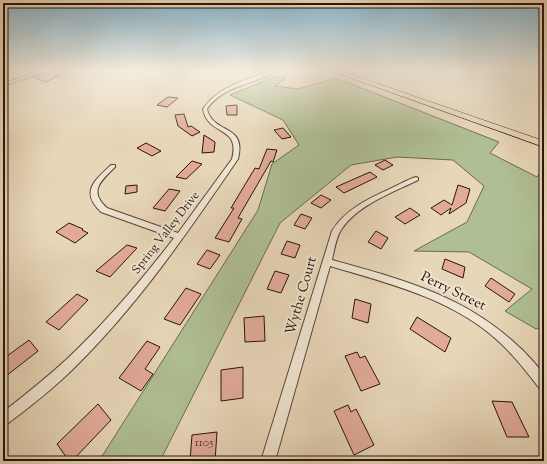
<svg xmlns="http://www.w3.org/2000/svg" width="547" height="464" font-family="'Sorts Mill Goudy',serif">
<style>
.green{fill:#afbf93;stroke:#6c6a4e}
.building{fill:#e2ab99;stroke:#29140a}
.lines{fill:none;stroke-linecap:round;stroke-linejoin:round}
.lane-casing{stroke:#584436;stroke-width:3}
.street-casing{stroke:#584436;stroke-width:2}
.primary-casing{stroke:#29140a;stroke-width:1}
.lane{stroke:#efe4d1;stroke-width:2}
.street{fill:#efe4d1;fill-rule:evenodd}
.primary{fill:#e7d6b8;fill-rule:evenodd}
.labels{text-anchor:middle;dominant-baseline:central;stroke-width:4;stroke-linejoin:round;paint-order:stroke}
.street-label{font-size:12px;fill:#29140a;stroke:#efe4d1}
.near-number-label{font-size:12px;fill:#573a2e}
.near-street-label{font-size:14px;fill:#29140a;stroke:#efe4d1}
</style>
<rect width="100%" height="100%" fill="#e7d6b8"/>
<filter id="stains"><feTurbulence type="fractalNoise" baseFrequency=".005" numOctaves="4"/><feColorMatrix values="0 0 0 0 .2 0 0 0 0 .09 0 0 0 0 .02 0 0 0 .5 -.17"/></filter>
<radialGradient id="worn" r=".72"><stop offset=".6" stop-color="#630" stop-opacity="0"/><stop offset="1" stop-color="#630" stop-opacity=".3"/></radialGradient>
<!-- green -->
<polygon class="green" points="277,76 286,78 275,86 298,89 336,78 499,142 490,153 537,177 544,168 544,327 536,329 505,311 532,289 469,252 414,251 467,222 484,186 453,160 397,157 351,165 280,223 160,461 99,461 258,210 272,164 299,145 283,120 230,95"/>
<!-- building -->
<g class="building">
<polygon points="50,70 58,70 59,76 45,82 33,77"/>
<polygon points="168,97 178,98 167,107 157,105"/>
<polygon points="237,105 237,115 227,115 226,106"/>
<polygon points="184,114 188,127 191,126 200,132 192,136 178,126 175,115"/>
<polygon points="283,128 291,137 282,139 274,130"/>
<polygon points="204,135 215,142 214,152 202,153"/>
<polygon points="146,143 161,151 152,156 137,148"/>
<polygon points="267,149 277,150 273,162 271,161 238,218 242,219 229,242 215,238 234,208 231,208 255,168 259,169"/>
<polygon points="385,160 393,165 383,170 375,165"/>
<polygon points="192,161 202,164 186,179 176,177"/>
<polygon points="370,172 377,177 344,193 336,187"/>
<polygon points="137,185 137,192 125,194 126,186"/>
<polygon points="458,185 470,189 466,203 449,214 451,208 441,215 431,208 444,200 452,205"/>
<polygon points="169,189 180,191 165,211 153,208"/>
<polygon points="321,195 331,200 321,208 311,203"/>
<polygon points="410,208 420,215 405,224 395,217"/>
<polygon points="301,214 312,218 305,229 294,225"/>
<polygon points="69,223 83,229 82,230 88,233 75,243 56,232"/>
<polygon points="376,231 388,238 381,249 368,242"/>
<polygon points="287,241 300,245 295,258 281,254"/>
<polygon points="127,245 137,248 110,277 96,271"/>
<polygon points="207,250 220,255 210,269 197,264"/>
<polygon points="445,259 465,267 463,278 442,269"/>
<polygon points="275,271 289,275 281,293 267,289"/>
<polygon points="491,278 515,294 509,302 485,286"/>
<polygon points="186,288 201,294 180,325 164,319"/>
<polygon points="77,294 88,300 59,330 46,322"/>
<polygon points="355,299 371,304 368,323 352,318"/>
<polygon points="264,316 265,341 245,342 244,318"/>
<polygon points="417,317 451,338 445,352 410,329"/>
<polygon points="29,340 38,351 6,376 3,371 3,359"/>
<polygon points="147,341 160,347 145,369 153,374 141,391 119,378"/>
<polygon points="357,352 360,358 365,356 380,384 361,391 345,356"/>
<polygon points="243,367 243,398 221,401 221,370"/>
<polygon points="492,401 512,402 529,437 507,437"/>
<polygon points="98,404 111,420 72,461 69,461 57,444"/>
<polygon points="348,405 351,412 356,409 374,445 354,455 334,411"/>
<polygon points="217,432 215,461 190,461 192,435"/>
</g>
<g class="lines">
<!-- lane casing -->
<g class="lane-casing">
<polyline id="lane" points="308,70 310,71"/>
</g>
<!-- street casing -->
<g class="street-casing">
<g id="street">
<polygon points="43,70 49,70 3,86 3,84"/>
<path d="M273 70H279C256 84 223 85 207 109 213 135 247 123 238 159 188 232 138 305 75 367 54 388 31 406 7 424L3 426V412C25 395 46 378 67 359 106 322 141 281 174 238L101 212C80 192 94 181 111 165H115V167C101 181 88 191 107 208L178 233 232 159C241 125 208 137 203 109 218 86 249 79 273 70Z"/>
<path d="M416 177 418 178V180C392 193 357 205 341 230 336 238 334 251 332 260 401 279 464 295 518 346 523 350 542 370 544 376 545 380 544 387 544 391L540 389C526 371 513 354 496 339 450 298 387 283 330 266L275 461H261L332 231C346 208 372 197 396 186 402 183 409 179 416 177Z"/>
</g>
</g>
<!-- primary casing -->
<g class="primary-casing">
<polygon id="primary" points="329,70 338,70 544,141 544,147"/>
</g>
<!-- lane -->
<use href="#lane" class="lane"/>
<!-- street -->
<use href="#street" class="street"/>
<!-- primary -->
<use href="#primary" class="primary"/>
</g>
<!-- sky -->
<linearGradient id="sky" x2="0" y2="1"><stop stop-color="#88b6cf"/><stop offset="0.52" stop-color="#f4eddf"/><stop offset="1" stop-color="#f4eddf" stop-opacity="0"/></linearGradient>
<rect width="547" height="135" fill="url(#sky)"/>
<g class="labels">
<!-- street labels -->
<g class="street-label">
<text transform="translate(166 233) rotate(-52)">Spring Valley Drive</text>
</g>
<!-- near-number labels -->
<g class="near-number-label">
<text x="204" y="443">1105</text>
</g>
<!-- near-street labels -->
<g class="near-street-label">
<text transform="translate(453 292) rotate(26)">Perry Street</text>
<text transform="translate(302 296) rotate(-74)">Wythe Court</text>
</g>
</g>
<!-- margin -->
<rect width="547" height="464" fill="none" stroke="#e7d6b8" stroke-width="16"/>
<rect x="4" y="4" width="539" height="456" fill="none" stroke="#29140a" stroke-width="2"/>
<rect x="8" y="8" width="531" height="448" fill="none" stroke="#29140a"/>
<rect width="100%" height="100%" filter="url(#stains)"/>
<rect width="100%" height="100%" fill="url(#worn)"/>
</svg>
